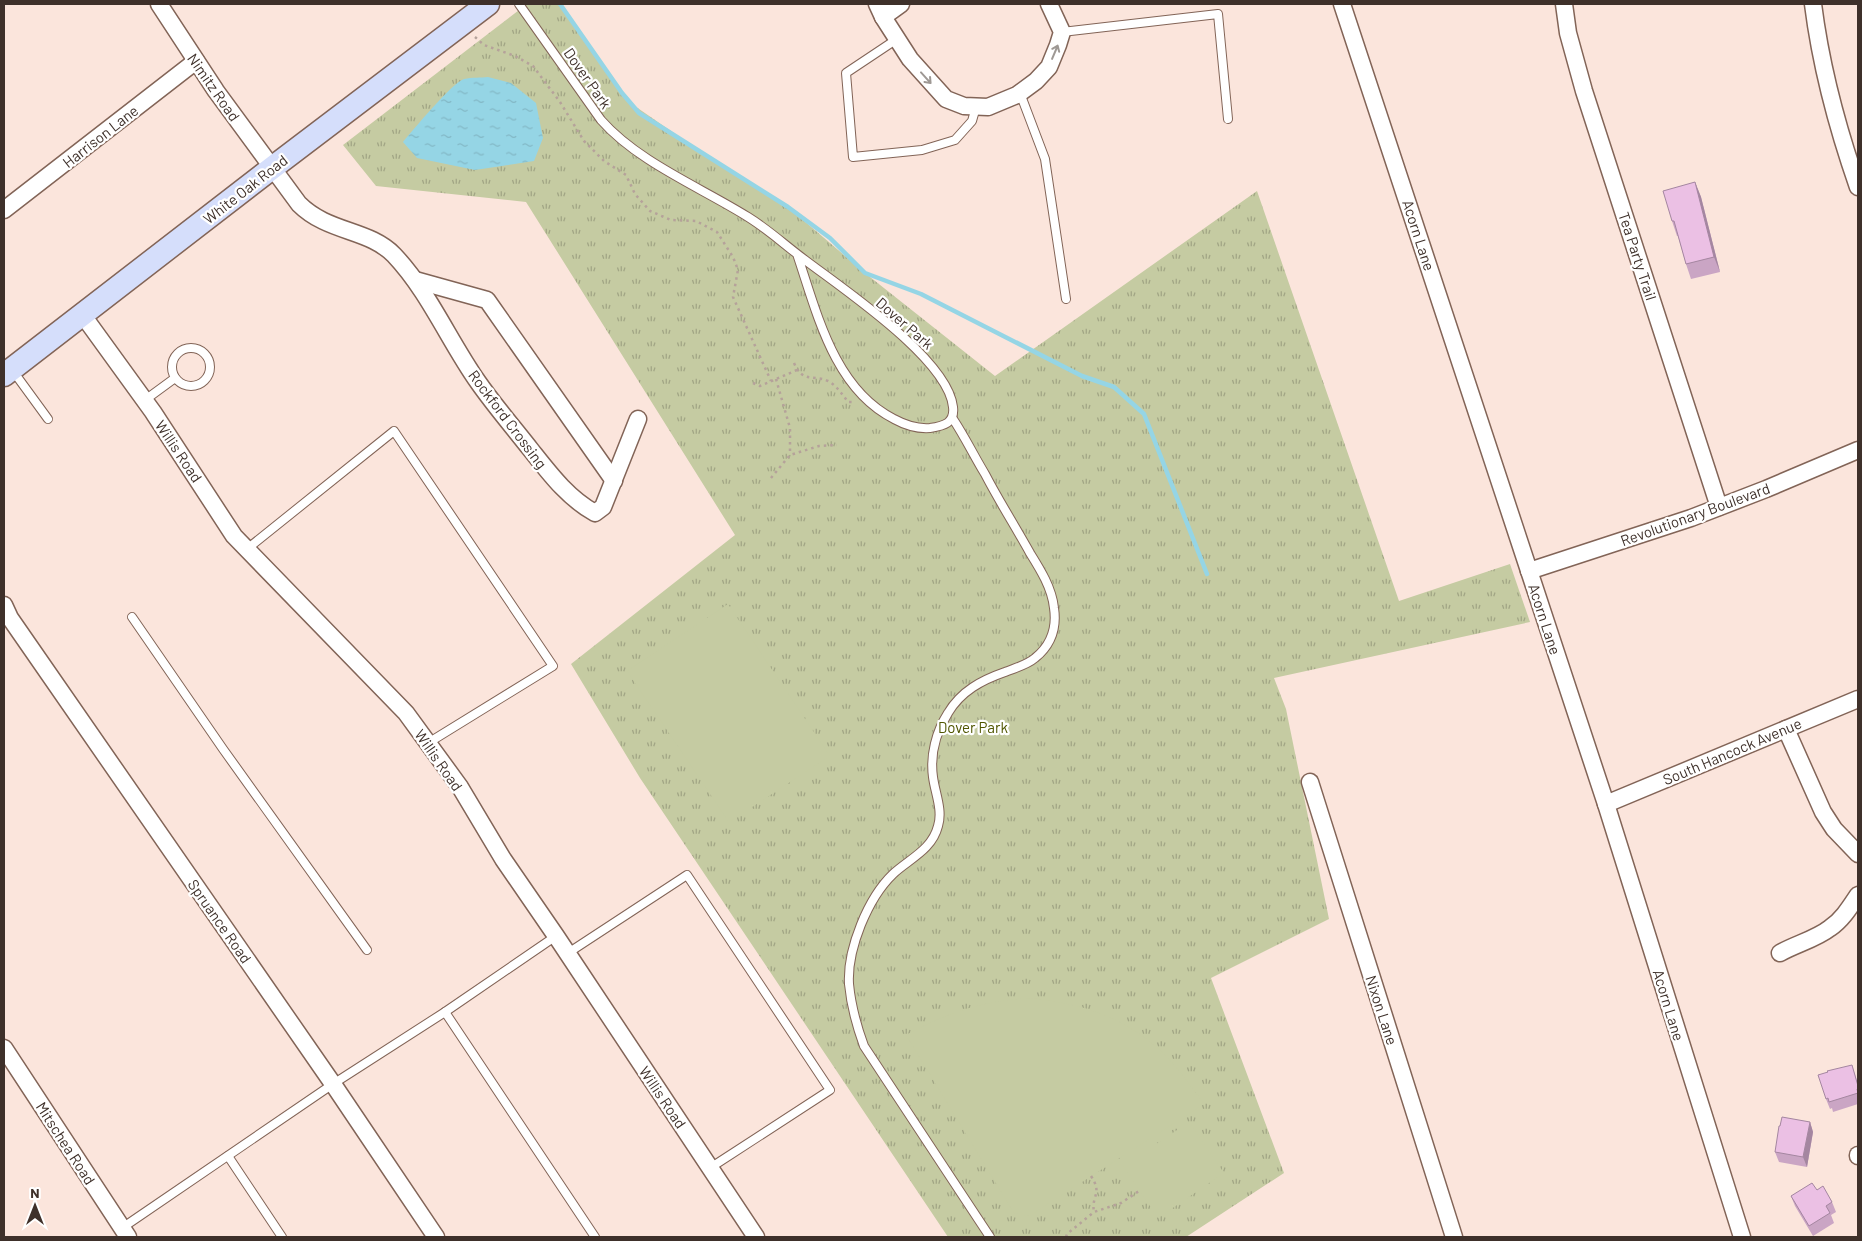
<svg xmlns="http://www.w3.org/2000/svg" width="1862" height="1241" font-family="Barlow,sans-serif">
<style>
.grass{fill:url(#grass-tufts)}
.garden{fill:#c5cba2}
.water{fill:url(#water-ripples)}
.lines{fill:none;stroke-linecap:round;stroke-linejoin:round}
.stream{stroke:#95d5e5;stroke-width:4.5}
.lane-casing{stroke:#826457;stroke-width:10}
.street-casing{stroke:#826457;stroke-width:19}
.secondary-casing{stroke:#826457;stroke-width:25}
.path{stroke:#b5a29a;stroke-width:2.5;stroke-dasharray:2.5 4;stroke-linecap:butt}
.lane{stroke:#fff;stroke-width:8}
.street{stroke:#fff;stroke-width:16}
.secondary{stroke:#d5defb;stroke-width:22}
.wall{fill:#caa5c4}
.shaded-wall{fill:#a486a0}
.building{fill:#ebc0e4;stroke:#a486a0}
.oneway{stroke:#9e9894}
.labels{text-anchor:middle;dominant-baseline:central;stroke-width:4.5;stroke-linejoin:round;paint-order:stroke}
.street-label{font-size:15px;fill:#3e302a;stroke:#fff}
.park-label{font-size:15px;fill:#505600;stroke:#fff}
</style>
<defs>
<pattern id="grass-tufts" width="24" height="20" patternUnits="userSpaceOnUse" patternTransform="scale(1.25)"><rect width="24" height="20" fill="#c5cba2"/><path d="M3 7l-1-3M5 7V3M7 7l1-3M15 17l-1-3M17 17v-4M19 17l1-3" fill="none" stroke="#a1a584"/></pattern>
<pattern id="water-ripples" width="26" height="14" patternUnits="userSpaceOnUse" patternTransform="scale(1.25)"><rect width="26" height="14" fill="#95d5e5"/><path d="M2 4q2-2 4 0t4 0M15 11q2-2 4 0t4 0" fill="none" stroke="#82b7c5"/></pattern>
</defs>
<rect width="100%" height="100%" fill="#fbe5dc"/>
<!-- grass -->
<polygon class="grass" points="527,4 560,4 629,102 707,156 788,207 865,273 995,376 1257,191 1399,601 1510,564 1530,622 1274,678 1286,709 1329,919 1211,978 1284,1173 1186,1237 948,1237 640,778 571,664 735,535 526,202 376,186 343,145"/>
<!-- garden -->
<g class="garden">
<polygon points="728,604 830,756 729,822 627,671"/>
<path d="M1029 998C1072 1002 1110 1012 1145 1038 1151 1043 1158 1047 1163 1053 1178 1068 1191 1086 1204 1104L1029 1216 1014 1213 906 1035C951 1011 979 1002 1029 998Z"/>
<polygon points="1189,1122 1224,1173 1158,1218 1123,1166"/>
</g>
<!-- water -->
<path class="water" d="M488 77 511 83 536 103 543 138 534 161 475 170 417 158 403 142C413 130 452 83 464 79 472 77 481 78 488 77Z"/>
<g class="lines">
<!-- stream -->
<polyline class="stream" points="560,4 622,93 639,113 788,207 830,238 865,273 921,294 1082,376 1114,387 1144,414 1207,574"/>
<!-- lane casing -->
<g class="lane-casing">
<g id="lane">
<path d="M519 4 601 120C638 162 700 187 748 217 769 230 786 246 805 260 843 289 948 359 953 407 955 423 944 426 930 428 917 429 905 425 894 419 834 389 817 313 797 254"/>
<polyline points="1062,32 1218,14 1228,119"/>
<polyline points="897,39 846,73 853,157 922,150 955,140 972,121 976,107"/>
<polyline points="1020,93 1045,159 1066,299"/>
<circle cx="191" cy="367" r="19"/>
<polyline points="13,371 48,419"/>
<polyline points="145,400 175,378"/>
<path d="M953 419C965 437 974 456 985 474 999 501 1015 526 1030 553 1040 569 1052 588 1054 608 1057 628 1051 645 1035 658 1027 665 1015 668 1005 672 982 680 961 691 948 713 936 732 930 755 933 777 935 793 943 810 938 826 932 850 909 859 893 874 868 898 847 949 849 984 851 1005 857 1027 864 1046L990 1237"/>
<polyline points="247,549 394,431 553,666 428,743"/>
<polyline points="132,617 223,749 367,950"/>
<polyline points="568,953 687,875 830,1090 710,1168"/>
<polyline points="445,1012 595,1237"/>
<polyline points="228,1156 282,1237"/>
<polyline points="122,1228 333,1084 445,1012 556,936"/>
</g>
</g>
<!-- street casing -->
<g class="street-casing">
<g id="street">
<path d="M159 4 216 91 299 204C328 233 369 229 394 255 429 292 449 341 478 382 494 405 513 427 531 450 550 474 568 498 595 513L603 507 638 419"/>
<polyline points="877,4 883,17 910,59 946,99 964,106 988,107 1017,95 1036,81 1049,67 1058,45 1062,32 1049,4"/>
<polyline points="1342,4 1606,804 1742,1237"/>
<polyline points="1564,4 1568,33 1584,91 1719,507"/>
<path d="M1813 4C1821 67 1837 127 1858 187"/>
<polyline points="883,17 901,4"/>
<polyline points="4,210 196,61"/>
<polyline points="415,280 487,300 614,481"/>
<polyline points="82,314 153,412 234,536 406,713 460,787 503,859 556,936 756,1237"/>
<polyline points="1529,571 1691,518 1766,489 1858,450"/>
<polyline points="4,605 10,618 333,1084 436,1237"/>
<polyline points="1786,729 1823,812 1834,829 1858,854"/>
<polyline points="1310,782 1454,1237"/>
<polyline points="1606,804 1858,699"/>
<path d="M1780 953C1796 944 1816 939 1830 928 1842 920 1850 907 1858 895"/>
<polyline points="4,1048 128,1237"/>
<polyline points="1858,1155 1858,1156"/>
</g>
</g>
<!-- secondary casing -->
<g class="secondary-casing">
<polyline id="secondary" points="4,375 272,168 488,4"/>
</g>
<!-- path -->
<g class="path">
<polyline points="475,37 484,45 515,56 533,66 560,102 584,141 604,161 626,175 635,194 650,211 671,220 696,221 717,232 733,257 738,270 733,297 771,381"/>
<path d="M794 363C803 384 813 374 828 381 837 386 842 394 848 402H853"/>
<polyline points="776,379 790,428 790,455"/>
<polyline points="753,383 760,386 797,370"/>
<polyline points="771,478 790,455 819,446 837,445"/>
<path d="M1091 1176C1103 1194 1091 1195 1094 1212"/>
<polyline points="1066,1237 1067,1234 1094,1212 1121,1203 1139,1191"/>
</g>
<!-- lane -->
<use href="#lane" class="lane"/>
<!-- street -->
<use href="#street" class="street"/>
<!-- secondary -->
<use href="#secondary" class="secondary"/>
</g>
<!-- wall -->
<g class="wall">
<polygon points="1695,182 1701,197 1720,272 1691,279 1686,264 1678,236 1677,236 1672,221"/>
<polygon points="1852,1065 1858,1084 1858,1104 1833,1112 1832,1108 1830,1109 1826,1099"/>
<polygon points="1810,1122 1813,1132 1807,1167 1779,1162 1775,1152"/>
<polygon points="1817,1190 1832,1202 1836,1212 1831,1215 1834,1223 1813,1236 1795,1206 1791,1196"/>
</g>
<!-- shaded-wall -->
<g class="shaded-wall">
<polygon points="1695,182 1701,197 1720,272 1714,257"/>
<polygon points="1810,1122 1813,1132 1807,1167 1803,1157"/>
</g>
<!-- building -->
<g class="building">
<polygon points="1695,182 1714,257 1686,264 1674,221 1672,221 1663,191"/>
<polygon points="1852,1065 1858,1086 1858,1089 1857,1089 1858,1093 1829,1102 1828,1098 1826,1099 1818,1075 1828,1072 1827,1071"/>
<polygon points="1782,1117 1810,1122 1803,1157 1775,1152 1779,1126 1780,1126"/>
<polygon points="1812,1183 1817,1190 1823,1186 1832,1202 1826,1206 1830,1213 1809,1226 1791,1196"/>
</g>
<!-- one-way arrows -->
<defs><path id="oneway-shaft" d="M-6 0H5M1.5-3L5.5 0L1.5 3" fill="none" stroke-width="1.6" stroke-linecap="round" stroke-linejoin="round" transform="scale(1.25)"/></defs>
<g class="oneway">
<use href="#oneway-shaft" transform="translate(1055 52) rotate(-67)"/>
<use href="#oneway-shaft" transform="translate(926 78) rotate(48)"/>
</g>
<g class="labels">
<!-- street labels -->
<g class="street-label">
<text transform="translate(588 78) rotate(55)">Dover Park</text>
<text transform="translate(214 87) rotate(55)">Nimitz Road</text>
<text transform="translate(100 136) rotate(-38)">Harrison Lane</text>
<text transform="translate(245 189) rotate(-38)">White Oak Road</text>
<text transform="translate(1419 235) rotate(72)">Acorn Lane</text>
<text transform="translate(1638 256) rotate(72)">Tea Party Trail</text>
<text transform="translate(905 323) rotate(41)">Dover Park</text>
<text transform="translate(508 419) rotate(53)">Rockford Crossing</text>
<text transform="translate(179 451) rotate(56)">Willis Road</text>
<text transform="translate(1695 514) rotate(-20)">Revolutionary Boulevard</text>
<text transform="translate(1545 619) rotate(72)">Acorn Lane</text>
<text transform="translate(1732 751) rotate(-23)">South Hancock Avenue</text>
<text transform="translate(439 760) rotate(55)">Willis Road</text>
<text transform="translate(220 921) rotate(55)">Spruance Road</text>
<text transform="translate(1669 1005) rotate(73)">Acorn Lane</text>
<text transform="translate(1382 1010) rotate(72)">Nixon Lane</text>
<text transform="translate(663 1097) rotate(56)">Willis Road</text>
<text transform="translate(66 1143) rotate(57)">Mitschea Road</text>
</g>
<!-- park labels -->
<g class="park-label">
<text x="973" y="727">Dover Park</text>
</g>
</g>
<!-- border -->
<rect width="1862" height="1241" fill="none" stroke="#3e302a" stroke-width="10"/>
<!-- north arrow -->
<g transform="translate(35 1206)" stroke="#ffffff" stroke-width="4" paint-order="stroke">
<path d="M0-4L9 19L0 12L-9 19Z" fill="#3e302a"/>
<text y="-8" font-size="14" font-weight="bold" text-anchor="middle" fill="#3e302a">N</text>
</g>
</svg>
